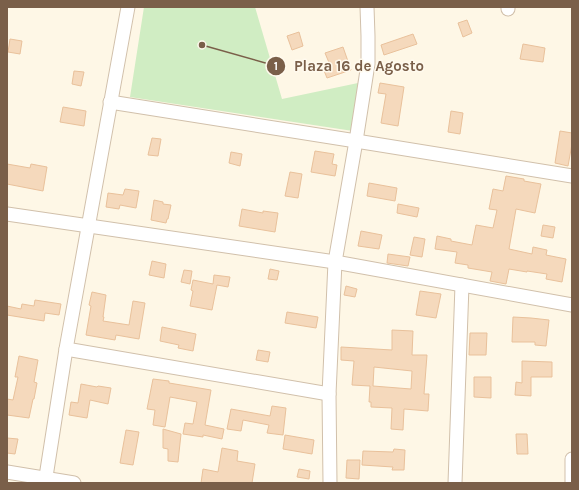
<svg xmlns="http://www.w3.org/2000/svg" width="579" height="490" font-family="Karla,sans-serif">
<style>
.green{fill:#d0edc3}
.building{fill:#f5d9bc;stroke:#e9c19b;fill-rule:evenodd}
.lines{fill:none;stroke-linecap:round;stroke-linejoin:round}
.minor-casing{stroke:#d1c0ab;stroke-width:15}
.minor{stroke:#fff;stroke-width:13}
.leader{fill:none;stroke:#7a5f49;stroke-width:1.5}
.callout-dot{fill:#7a5f49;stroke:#fffaee;stroke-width:1.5}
.mark-label{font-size:12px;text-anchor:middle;font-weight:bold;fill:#fff}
.callout-label{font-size:15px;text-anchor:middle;font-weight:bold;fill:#7a5f49;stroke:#fffaee;stroke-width:3;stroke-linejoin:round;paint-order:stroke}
</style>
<rect width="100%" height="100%" fill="#fef7e6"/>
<!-- green -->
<polygon class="green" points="144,7 255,7 282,99 358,83 353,131 130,97"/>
<!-- building -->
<g class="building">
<polygon points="467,20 472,33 463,37 458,23"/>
<polygon points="299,32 303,46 292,50 287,36"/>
<polygon points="413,34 417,44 384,55 381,45"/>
<polygon points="10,39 22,41 20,54 8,52"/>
<polygon points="523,44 545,48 543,62 520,59"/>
<polygon points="343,47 351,70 327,78 323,68 330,65 325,53"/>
<polygon points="74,71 84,72 81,86 72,84"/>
<polygon points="380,83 404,87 398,126 381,123 386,94 378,93"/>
<polygon points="63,107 86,111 84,126 60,122"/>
<polygon points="451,111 463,113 460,134 448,132"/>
<polygon points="560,131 572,133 572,144 568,166 555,163"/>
<polygon points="152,138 161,139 158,156 148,155"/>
<polygon points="315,151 334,154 332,164 337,165 335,176 311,172"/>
<polygon points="231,152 242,154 240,166 229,163"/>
<polygon points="7,164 30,168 31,164 47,167 43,191 7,184"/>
<polygon points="290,172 302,174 298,198 285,196"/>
<polygon points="506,176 524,179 524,181 541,184 535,213 516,209 509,249 532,254 533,247 547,250 546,255 566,259 562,282 546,279 547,274 527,271 527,272 509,269 506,284 490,281 492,272 468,268 468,265 455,263 457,252 435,249 437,236 451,239 451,241 472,245 476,225 493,228 497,210 489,209 493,189 503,191"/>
<polygon points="369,183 397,188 395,201 367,196"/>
<polygon points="125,189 139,191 136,208 120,205 119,209 106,207 108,193 123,195"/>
<polygon points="154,200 163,202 163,204 171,205 168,219 167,219 166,223 151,220"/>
<polygon points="398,204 419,208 417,217 397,213"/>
<polygon points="242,209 263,213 263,211 278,213 275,232 239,226"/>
<polygon points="543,225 555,227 553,238 541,236"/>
<polygon points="361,231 382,235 379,249 358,246"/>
<polygon points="414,237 425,239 422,257 410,255"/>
<polygon points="388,254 410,257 408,266 387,263"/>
<polygon points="152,261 166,264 164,278 149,275"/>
<polygon points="270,269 279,271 277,280 268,279"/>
<polygon points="184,270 192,271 190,284 181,282"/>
<polygon points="214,275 230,277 228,287 217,285 212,310 190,306 193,291 191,290 193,280 213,284"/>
<polygon points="346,286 357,289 355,297 344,295"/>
<polygon points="420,291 441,294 436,318 416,315"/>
<polygon points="92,292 106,295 103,317 104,317 103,321 129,325 133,301 145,303 139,339 116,335 115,340 86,335 91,306 89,305"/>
<polygon points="35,300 61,304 59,315 45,313 44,321 7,315 7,306 21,309 22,304 34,306"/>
<polygon points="287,312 318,317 316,328 285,323"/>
<polygon points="513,317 531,318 549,320 546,346 535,345 535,342 512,342"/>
<polygon points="162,327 196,334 193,351 178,348 179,345 160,341"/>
<path d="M392 330 413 331 412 355H427L424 394H429L428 411 404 409 403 430 391 429 392 408 371 407V402H369L370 386 352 385 354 361 341 360V347L392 350ZM374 367 412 371 411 389 373 386Z"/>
<polygon points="470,333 487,333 486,355 469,355"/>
<polygon points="258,350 270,352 268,362 256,360"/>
<polygon points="19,356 38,360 34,382 37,383 34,399 33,399 29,418 7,415 7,399 13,400 18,377 15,377"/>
<polygon points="522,361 552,362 552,377 531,377 531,396 515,395 516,382 522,383"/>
<polygon points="474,377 491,377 491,398 474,397"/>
<polygon points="153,379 169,381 169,383 211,390 205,425 224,429 222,439 203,435 203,437 183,434 185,423 193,424 197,402 170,397 165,427 153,425 155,410 147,409"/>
<polygon points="81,384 97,387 98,386 111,388 108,404 90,400 87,418 69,415 71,402 78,403"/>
<polygon points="272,406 286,408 283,435 267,433 269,425 243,420 241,431 227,429 231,409 270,416"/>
<polygon points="163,429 181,434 178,462 168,461 168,449 163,448"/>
<polygon points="126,430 139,432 133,465 120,463"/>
<polygon points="516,434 527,434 528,454 517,454"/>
<polygon points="285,435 314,440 312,454 283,449"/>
<polygon points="7,438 18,439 15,454 7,453"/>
<polygon points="222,448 238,451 237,461 255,464 252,483 201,483 203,469 218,472"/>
<polygon points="394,449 405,450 404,470 392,470 393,467 362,465 363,451 393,452"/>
<polygon points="347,460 360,460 359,479 346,478"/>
<polygon points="299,469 310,471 309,479 297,477"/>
</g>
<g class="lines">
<!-- minor casing -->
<g class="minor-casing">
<g id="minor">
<polyline points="508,9 508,7"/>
<polyline points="110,102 356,141 572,176"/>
<polyline points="7,214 335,262 572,305"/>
<polyline points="66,349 329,394"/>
<polyline points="7,472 74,483"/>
<polyline points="45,483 66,349 128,7"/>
<polyline points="330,483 329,394 335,262 356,141 368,64 368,36 367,7"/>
<polyline points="455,483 462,285"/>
<polyline points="572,483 572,459"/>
</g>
</g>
<!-- minor -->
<use href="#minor" class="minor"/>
</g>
<!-- callouts -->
<path class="leader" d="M202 45L276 66"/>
<g class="callout-dot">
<circle cx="202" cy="45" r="4"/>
<circle cx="276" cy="66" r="10"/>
</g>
<g class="mark-label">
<text x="276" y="70">1</text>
</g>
<g class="callout-label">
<text x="359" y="71">Plaza 16 de Agosto</text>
</g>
<!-- border -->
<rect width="579" height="490" fill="none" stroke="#7a5f49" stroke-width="16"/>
</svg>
